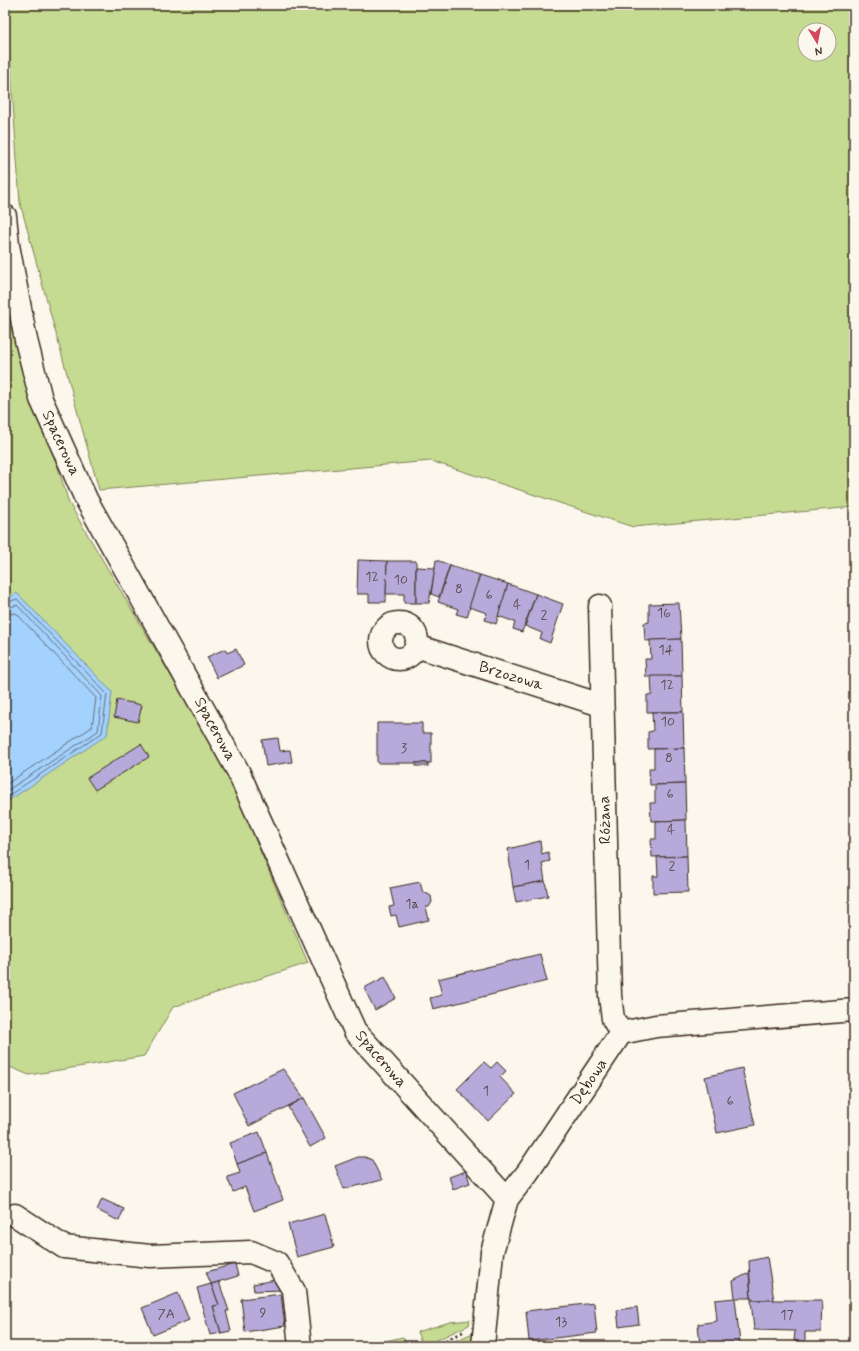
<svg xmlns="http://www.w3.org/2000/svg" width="859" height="1351" font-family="Mynerve,sans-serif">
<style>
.green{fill:#c5db91;stroke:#808258;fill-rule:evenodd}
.water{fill:#a3d2fe;stroke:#798fa4}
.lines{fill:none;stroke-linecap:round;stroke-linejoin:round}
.shore{stroke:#656d78;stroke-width:1}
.building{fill:#b5aada;stroke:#3b2a1e}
.minor-casing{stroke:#3b2a1e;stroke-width:25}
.path{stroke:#3b2a1e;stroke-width:2.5;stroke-dasharray:3 3;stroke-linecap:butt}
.minor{stroke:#fbf7ec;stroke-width:22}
.labels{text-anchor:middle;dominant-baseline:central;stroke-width:4;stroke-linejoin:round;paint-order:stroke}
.number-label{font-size:14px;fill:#5a4a4d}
.street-label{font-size:16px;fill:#3b2a1e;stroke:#fbf7ec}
</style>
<rect width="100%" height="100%" fill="#fbf7ec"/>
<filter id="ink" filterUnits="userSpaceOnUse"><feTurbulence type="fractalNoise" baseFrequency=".025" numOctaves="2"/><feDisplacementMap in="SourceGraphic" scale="8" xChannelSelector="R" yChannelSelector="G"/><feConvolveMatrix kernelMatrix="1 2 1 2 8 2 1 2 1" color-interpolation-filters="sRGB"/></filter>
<g filter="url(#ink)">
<!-- green -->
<g class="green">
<path d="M8 5H854V507L633 527 431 461 99 490 20 203 7 16ZM805 30H829V54H805Z"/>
<polygon points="5,298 69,503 204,732 230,780 308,963 173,1007 144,1056 29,1075 5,1065"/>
<polygon points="470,1320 469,1325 424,1346 423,1346 417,1332 450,1322"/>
<polygon points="473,1333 472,1346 443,1346"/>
<polygon points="403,1337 407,1346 363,1346"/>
</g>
<!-- water -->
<polygon class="water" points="17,593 112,692 107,735 5,803 5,600"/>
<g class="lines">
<!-- shore -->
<g class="shore">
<polyline points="5,603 17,599 107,694 102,733 5,798"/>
<polyline points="5,608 17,605 102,696 98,731 5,792"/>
<polyline points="5,614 16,613 96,698 92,727 5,785"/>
</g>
</g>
<!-- building -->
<g class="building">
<polygon points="358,560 387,561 386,602 369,602 369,594 357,594"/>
<polygon points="436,560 450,565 439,597 431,594"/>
<polygon points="387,561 416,561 416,603 404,603 404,594 386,594"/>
<polygon points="450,566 480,575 467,617 456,614 458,609 438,602"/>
<polygon points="416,567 435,568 429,603 416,603"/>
<polygon points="480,575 508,584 496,624 485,620 487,613 469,607"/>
<polygon points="508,584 536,594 522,632 513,629 515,622 498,616"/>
<polygon points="536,594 563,604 550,643 540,639 542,633 525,626"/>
<polygon points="679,603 681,639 645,641 644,623 649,622 649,604"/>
<polygon points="681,639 682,676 646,677 645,659 651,659 650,640"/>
<polygon points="225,649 227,653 236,649 244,665 217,678 207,657"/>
<polygon points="651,676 682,676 683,712 647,712 647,695 652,695"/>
<polygon points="117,700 142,705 138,722 114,717"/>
<polygon points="652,712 683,712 684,748 648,749 648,732 653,731"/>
<polygon points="377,723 422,723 422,733 431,733 431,763 377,763"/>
<polygon points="278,738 280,751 290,750 292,762 266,766 262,740"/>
<polygon points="141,744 149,757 95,790 87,778"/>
<polygon points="684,748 685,784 650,785 649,768 654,768 654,749"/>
<rect x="416" y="763" width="12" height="3"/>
<polygon points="685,784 686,820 651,821 650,803 655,803 655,785"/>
<polygon points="686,820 687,856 652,857 651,839 656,839 656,821"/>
<polygon points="540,841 542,854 548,852 550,861 542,863 545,881 513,887 508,849"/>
<polygon points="687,856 688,892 653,893 653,876 658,876 657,857"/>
<polygon points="545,881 548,896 516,902 513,887"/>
<polygon points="420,882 423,893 426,893 431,896 432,902 429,907 426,907 429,920 399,927 396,915 391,916 389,907 394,906 390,888"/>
<polygon points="540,954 547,981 433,1009 430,998 442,995 438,979"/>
<polygon points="385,977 396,998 375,1010 364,988"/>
<polygon points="484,1062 491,1068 497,1062 506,1071 500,1077 516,1094 488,1121 457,1089"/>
<polygon points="742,1068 755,1125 717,1133 705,1077"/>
<polygon points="283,1069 304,1098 249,1126 233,1093"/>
<polygon points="304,1098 326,1138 310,1147 288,1107"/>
<polygon points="259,1132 267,1153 237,1164 230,1143"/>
<polygon points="267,1153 283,1200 254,1211 245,1187 233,1192 227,1177 240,1173 237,1164"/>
<polygon points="358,1157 365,1157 372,1160 382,1180 344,1189 335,1166"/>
<polygon points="466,1171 470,1183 453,1189 449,1177"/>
<polygon points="102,1199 124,1209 119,1221 97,1210"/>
<polygon points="325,1214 334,1247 297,1257 288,1224"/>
<polygon points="767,1257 774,1300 751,1300 749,1261"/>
<polygon points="235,1264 238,1276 211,1284 206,1272"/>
<polygon points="749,1273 751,1298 735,1298 733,1281"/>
<polygon points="281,1279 283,1290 254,1291 253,1284"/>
<polygon points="219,1282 229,1311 226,1311 231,1331 221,1333 213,1306 219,1305 211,1284"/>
<polygon points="211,1284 219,1305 213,1306 221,1333 210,1335 197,1288"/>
<polygon points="178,1293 189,1320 153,1335 142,1308"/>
<polygon points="281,1294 285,1326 245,1332 241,1299"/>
<polygon points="735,1298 740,1343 700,1346 698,1324 717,1321 715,1300"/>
<polygon points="751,1300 822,1300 821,1332 805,1332 805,1342 794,1341 795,1331 754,1330"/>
<polygon points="594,1303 597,1333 529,1341 526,1311"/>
<polygon points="637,1307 639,1324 619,1327 617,1310"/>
<polygon points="199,1341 201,1346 184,1346"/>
</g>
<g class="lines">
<!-- minor casing -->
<g class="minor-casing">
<g id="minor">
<polyline points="5,216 8,245 26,340 41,399 86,499 238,771 355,1031 507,1199"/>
<polyline points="600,606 610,996 613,1019 621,1033"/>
<circle cx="399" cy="641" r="18"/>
<polyline points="416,646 601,705"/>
<polyline points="15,1215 64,1247 150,1256 251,1252 277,1263 294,1291 300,1346"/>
<polyline points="483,1346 492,1252 507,1199 528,1172 621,1033 656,1026 854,1010"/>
</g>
</g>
<!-- path -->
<polyline class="path" points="434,1346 463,1332"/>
<!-- minor -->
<use href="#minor" class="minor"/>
</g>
</g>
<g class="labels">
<!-- number labels -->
<g class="number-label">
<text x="372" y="577">12</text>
<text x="401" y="580">10</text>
<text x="459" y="589">8</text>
<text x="489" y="595">6</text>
<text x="517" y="605">4</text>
<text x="664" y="613">16</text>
<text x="544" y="615">2</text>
<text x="666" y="650">14</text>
<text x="667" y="685">12</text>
<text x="668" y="722">10</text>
<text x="404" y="748">3</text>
<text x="669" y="758">8</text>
<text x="670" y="794">6</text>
<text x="671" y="830">4</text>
<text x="527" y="865">1</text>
<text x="672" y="866">2</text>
<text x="412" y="904">1a</text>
<text x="486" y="1091">1</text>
<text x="730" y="1101">6</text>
<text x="263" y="1313">9</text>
<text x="166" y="1314">7A</text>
<text x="787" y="1315">17</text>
<text x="561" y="1322">13</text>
</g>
<!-- street labels -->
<g class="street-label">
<text transform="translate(61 443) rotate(65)">Spacerowa</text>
<text transform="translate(511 676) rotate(17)">Brzozowa</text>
<text transform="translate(215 729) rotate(61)">Spacerowa</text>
<text transform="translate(605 820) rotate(-92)">Różana</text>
<text transform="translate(381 1059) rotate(49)">Spacerowa</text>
<text transform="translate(589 1082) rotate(-56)">Dębowa</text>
</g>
</g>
<!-- margin -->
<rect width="859" height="1351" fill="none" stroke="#fbf7ec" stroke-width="20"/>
<rect x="10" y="10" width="839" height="1331" fill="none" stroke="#3b2a1e" stroke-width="1.5" filter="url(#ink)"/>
<!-- north arrow -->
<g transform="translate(817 42) rotate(170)"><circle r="19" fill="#fbf7ec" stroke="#aea59a"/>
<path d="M0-3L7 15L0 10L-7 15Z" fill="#d1495b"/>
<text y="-6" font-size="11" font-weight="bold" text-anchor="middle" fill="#3b2a1e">N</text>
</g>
</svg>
